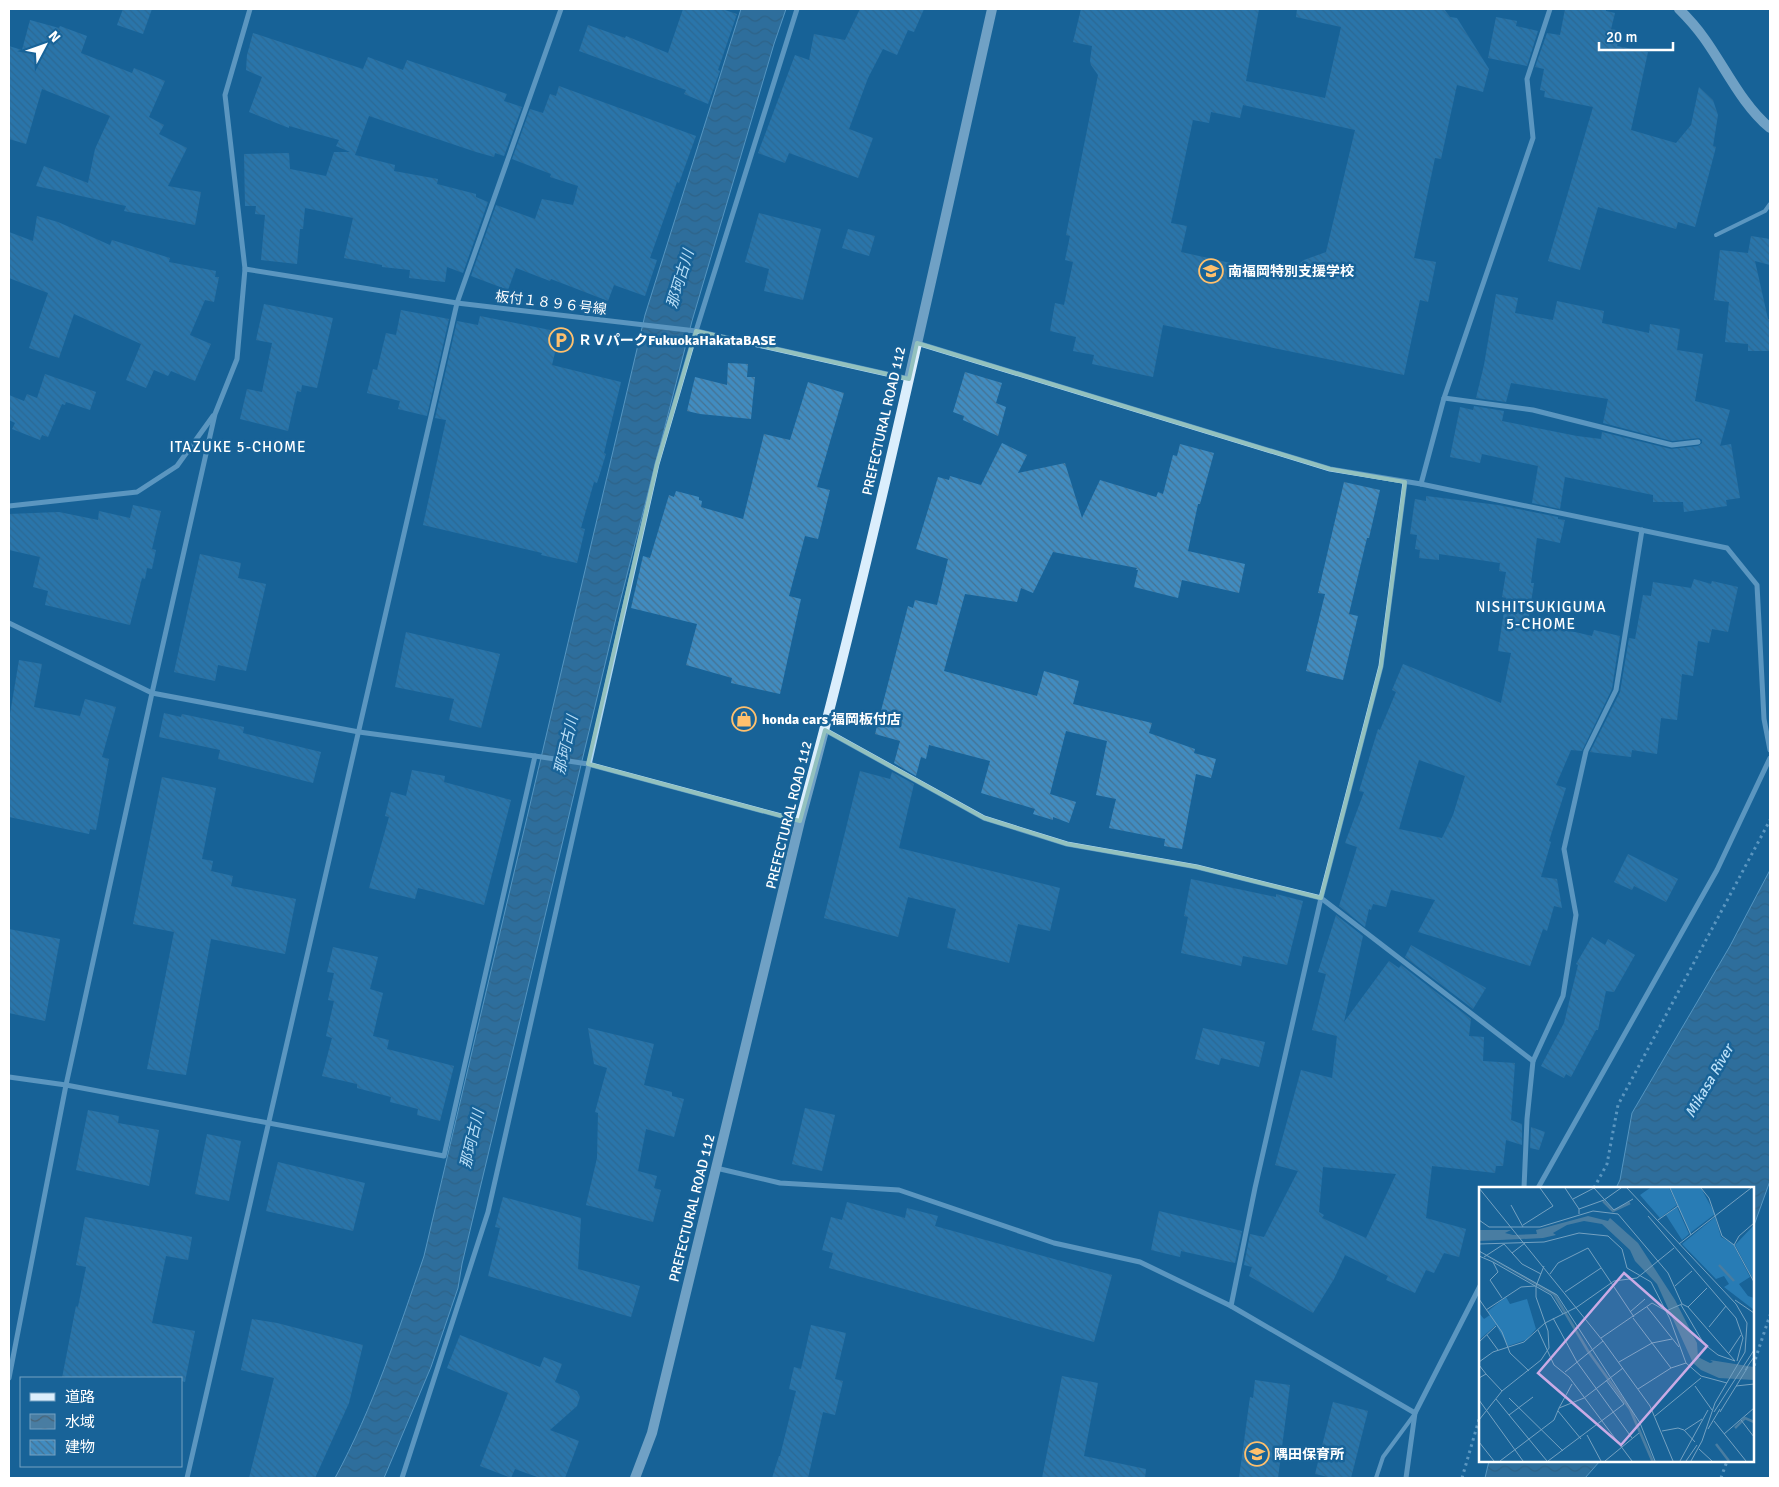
<svg xmlns="http://www.w3.org/2000/svg" width="1779" height="1487" font-family="Signika,'Noto Sans JP',sans-serif">
<style>
.water{fill:url(#water-waves);stroke:#9fd2f3}
.building{fill:url(#building-back-hatch);fill-rule:evenodd}
.lines{fill:none;stroke-linecap:round;stroke-linejoin:round}
.path{stroke:#add5f1;stroke-width:3;stroke-dasharray:2.5 4;stroke-linecap:butt}
.lane{stroke:#add5f1;stroke-width:4}
.street{stroke:#add5f1;stroke-width:5}
.secondary{stroke:#dbeefc;stroke-width:10}
.marked{fill:none;stroke:#93c1be;stroke-width:4;stroke-linejoin:round}
.labels{text-anchor:middle;dominant-baseline:central;stroke-width:5;stroke-linejoin:round;paint-order:stroke}
.poi-label{font-size:14px;font-weight:bold;fill:#fff;stroke:#186398;text-anchor:start}
.street-label{font-size:14px;fill:#fff;stroke:#186398}
.water-label{font-size:15px;font-style:italic;fill:#b9dff8;stroke:#186398}
.neighbourhood-label{font-size:15px;letter-spacing:1px;fill:#fff;stroke:#186398}
.inset-river{fill:none;stroke:#497da2;stroke-width:2.5}
.inset-road{fill:none;stroke:#74a1c1;stroke-width:1}
.view{fill:#caabe5;fill-opacity:0.15;stroke:#caabe5;stroke-width:2.5}
.inset-edge{fill:none;stroke:#fff;stroke-width:2.5}
</style>
<defs>
<pattern id="water-waves" width="16" height="10" patternUnits="userSpaceOnUse" patternTransform="scale(1.25)"><rect width="16" height="10" fill="#497da2"/><path d="M0 5q4-4 8 0t8 0" fill="none" stroke="#4a6477"/></pattern>
<pattern id="building-back-hatch" width="6" height="6" patternUnits="userSpaceOnUse" patternTransform="scale(1.25)"><rect width="6" height="6" fill="#418cc0"/><path d="M-1 5l2 2M0 0l6 6M5-1l2 2" fill="none" stroke="#457292"/></pattern>
</defs>
<rect width="100%" height="100%" fill="#186398"/>
<!-- water -->
<g class="water">
<path d="M741 9H786L774 44 692 321 617 614 462 1264 458 1288 431 1367 384 1478H335C373 1408 398 1332 424 1256L645 315Z"/>
<polygon points="1770,870 1770,1181 1753,1228 1753,1188 1616,1188 1620,1180 1632,1113 1730,946"/>
<polygon points="1489,1461 1600,1461 1585,1478 1485,1478"/>
</g>
<!-- building -->
<g class="building">
<polygon points="123,9 152,9 143,34 117,25"/>
<polygon points="683,9 722,9 737,14 718,70 720,71 708,104 684,94 686,90 579,51 588,25 625,38 626,36 668,53"/>
<polygon points="858,9 924,9 914,32 908,30 897,55 883,49 868,78 849,129 873,138 858,178 789,153 785,163 758,153 795,55 809,60 814,34 845,40 860,9"/>
<path d="M1081 9H1259L1246 81 1325 98 1341 27 1296 17 1297 9H1444L1450 17 1457 18 1489 69 1483 92 1457 85 1441 159 1435 158 1414 258 1436 262 1428 302 1420 300 1404 375 1163 325 1153 377 1092 364 1094 355 1073 351 1076 337 1050 331 1055 303 1064 305 1073 262 1065 260 1070 236 1066 235 1098 75 1091 65 1090 61 1092 46 1073 42ZM1243 105 1355 130 1326 252 1304 260 1285 275 1181 252 1187 226 1171 223 1193 120 1209 123 1211 112 1240 118Z"/>
<polygon points="1565,9 1606,9 1606,11 1615,13 1611,29 1621,31 1617,46 1648,52 1631,130 1676,143 1691,125 1699,87 1713,100 1718,115 1713,146 1716,147 1695,227 1678,222 1676,229 1598,207 1580,270 1548,261 1593,107 1544,97 1545,91 1540,90 1544,69 1535,67 1547,33 1560,35"/>
<polygon points="1496,17 1517,21 1516,26 1538,31 1527,66 1488,58"/>
<polygon points="30,20 59,28 60,26 87,36 81,53 132,73 134,68 165,81 149,117 164,125 159,134 187,148 168,186 201,192 195,225 124,211 126,206 36,186 44,166 88,183 95,149 110,116 42,89 26,144 9,139 9,46 22,50"/>
<polygon points="253,33 363,69 368,57 403,70 407,60 507,94 504,101 522,107 504,156 495,153 494,157 476,152 369,116 355,155 395,165 394,171 438,179 437,184 476,194 476,197 488,202 463,273 447,267 445,282 409,278 410,270 382,267 382,265 344,258 353,218 305,208 303,229 300,229 297,264 261,260 265,215 255,214 256,206 245,206 244,154 289,153 290,169 326,176 334,152 350,152 336,146 339,140 289,126 289,128 249,112 262,77 246,70 247,55"/>
<polygon points="559,86 696,136 679,183 677,182 650,258 657,260 645,296 614,285 608,301 551,279 550,281 516,268 508,290 471,276 496,205 535,219 542,199 573,205 578,186 550,177 551,174 512,159 530,109 543,113 550,94 556,96"/>
<polygon points="759,213 821,229 803,300 764,291 769,269 745,262"/>
<polygon points="37,216 58,222 110,245 112,240 170,258 169,262 216,271 215,277 219,277 214,302 205,300 190,335 211,344 195,381 171,371 168,376 154,370 146,388 126,380 141,344 74,314 59,358 29,348 48,293 9,278 9,232 33,241"/>
<polygon points="848,229 875,236 869,256 842,248"/>
<polygon points="1751,236 1770,239 1770,265 1755,261 1768,319 1770,319 1770,351 1748,351 1748,344 1725,342 1729,302 1714,300 1720,250 1748,253"/>
<polygon points="1496,294 1518,298 1515,313 1553,320 1557,301 1604,311 1602,323 1649,333 1650,324 1680,329 1677,350 1703,354 1695,401 1730,410 1720,446 1731,444 1740,498 1726,500 1727,506 1684,512 1683,502 1653,502 1653,495 1565,477 1560,509 1532,503 1538,466 1482,454 1480,463 1450,457 1460,407 1473,410 1474,406 1504,411 1502,421 1577,436 1601,439 1602,432 1671,449 1698,446 1702,443 1702,440 1699,438 1672,441 1603,423 1608,399 1511,383 1506,402 1476,398 1484,365"/>
<polygon points="264,304 333,318 317,388 302,385 301,392 297,391 288,431 240,419 247,389 262,392 272,343 256,340"/>
<polygon points="401,310 449,319 427,416 398,409 400,401 367,393 373,369 377,370 386,333 396,335"/>
<polygon points="480,316 560,332 552,365 621,382 604,453 606,454 597,483 594,482 581,528 585,529 577,563 541,555 542,553 423,525 446,420 435,418 457,321 478,325"/>
<polygon points="728,363 748,364 747,377 755,377 751,419 700,414 687,411 695,377 727,385"/>
<polygon points="965,372 1002,383 996,403 1006,407 998,436 963,420 964,416 953,412"/>
<polygon points="45,374 96,392 90,410 66,402 65,405 62,404 48,437 42,435 40,440 12,429 15,423 9,420 9,395 24,401 27,394 37,398"/>
<polygon points="808,382 844,393 817,487 830,490 818,539 805,536 789,596 801,599 780,694 731,683 732,678 686,665 697,624 631,608 643,556 650,558 669,495 674,497 676,491 699,497 699,500 702,501 701,507 743,519 764,434 790,440"/>
<polygon points="1002,443 1027,455 1018,473 1065,463 1082,518 1100,480 1156,497 1158,492 1163,494 1173,455 1177,456 1180,444 1214,453 1200,504 1198,504 1188,551 1245,564 1239,593 1182,580 1178,598 1134,587 1138,570 1136,570 1137,568 1053,552 1033,593 1021,588 1017,602 965,594 944,671 1037,696 1044,671 1079,681 1073,704 1152,723 1149,733 1195,749 1194,753 1216,759 1211,778 1196,774 1182,849 1164,846 1165,839 1109,828 1116,799 1096,795 1107,741 1066,731 1050,794 1076,802 1069,823 1053,817 1053,820 1033,814 1035,809 981,793 990,761 929,745 926,759 921,757 916,776 894,763 900,741 875,734 908,606 913,608 915,600 937,605 948,559 916,549 938,477 949,480 950,476 981,485"/>
<polygon points="1344,482 1380,490 1369,538 1367,538 1349,614 1358,616 1343,680 1306,671 1325,594 1318,593"/>
<path d="M1426 496 1498 505 1558 517V519L1565 520 1560 543 1537 538 1531 583H1534L1528 621 1592 636 1594 630 1620 636 1612 689 1582 751 1571 750 1556 785 1566 788 1549 841 1551 842 1541 877 1557 879 1562 908 1554 906 1547 931 1543 929 1530 966 1418 932 1435 900 1391 890 1386 907 1373 904 1371 910 1369 909 1365 927 1339 906 1357 847 1345 843 1364 792 1359 791 1378 729 1380 730 1396 692 1392 690 1403 664 1501 703 1511 653 1498 651 1506 598 1502 597 1506 572 1499 571 1500 563 1439 554V560L1419 558 1420 550 1415 549 1417 535 1410 534 1415 499 1426 501ZM1419 760 1465 776 1453 815 1442 838 1399 829Z"/>
<polygon points="133,505 161,511 152,549 156,550 152,569 147,568 145,579 142,578 130,625 45,605 48,591 33,587 40,557 9,550 9,514 59,512 98,520 99,511 130,518"/>
<polygon points="200,554 241,563 238,578 266,584 246,671 218,665 215,681 174,672"/>
<polygon points="1694,579 1711,584 1712,581 1738,587 1728,632 1712,629 1709,643 1698,641 1693,676 1682,674 1677,720 1661,718 1657,754 1632,750 1631,757 1590,752 1620,692 1629,638 1635,639 1643,595 1651,596 1653,582 1691,588"/>
<polygon points="406,632 500,654 481,728 449,720 454,699 395,687"/>
<polygon points="19,660 42,664 34,707 80,716 85,699 116,707 102,757 109,759 96,830 90,829 89,834 9,817 9,720"/>
<polygon points="164,713 181,717 182,714 244,727 243,733 321,752 313,783 218,759 220,750 159,737"/>
<polygon points="412,770 445,776 444,782 511,800 484,905 418,888 415,899 369,888 389,817 385,816 391,792 406,796"/>
<polygon points="860,771 890,779 892,772 914,784 899,848 1060,888 1050,931 1018,924 1009,963 947,948 956,909 908,897 898,937 824,918"/>
<polygon points="162,777 216,788 202,859 213,861 211,871 233,876 231,886 296,899 285,954 211,939 186,1075 147,1069 174,932 133,924"/>
<polygon points="1628,854 1678,879 1666,902 1634,886 1632,890 1614,882"/>
<polygon points="1191,879 1276,897 1276,894 1303,901 1287,965 1243,956 1241,966 1181,953 1188,917 1184,916"/>
<path d="M1336 915 1363 936 1344 1022 1389 961 1399 968 1401 965 1471 1019 1469 1036 1484 1037 1483 1061 1515 1063 1511 1120 1522 1124V1145L1506 1140 1503 1166H1496L1495 1173 1432 1166 1426 1218 1466 1229 1459 1257 1444 1253 1434 1273 1426 1270 1415 1293 1386 1280 1388 1276 1345 1255 1334 1279 1313 1313 1249 1276 1252 1267 1244 1265 1250 1234 1264 1237 1298 1171 1275 1165 1301 1070 1332 1078 1337 1036 1312 1030 1326 974 1318 972ZM1323 1167 1396 1174 1366 1238 1322 1218 1324 1215 1319 1212Z"/>
<polygon points="9,929 60,939 45,1021 9,1013"/>
<polygon points="1592,937 1605,945 1608,939 1635,955 1614,992 1606,991 1598,1030 1596,1030 1571,1077 1566,1074 1564,1078 1541,1066 1564,1023 1578,965 1576,964"/>
<polygon points="1411,945 1486,988 1473,1009 1405,957"/>
<polygon points="333,947 378,957 370,989 383,993 373,1036 389,1040 387,1049 454,1066 440,1121 417,1115 418,1109 390,1102 391,1097 357,1088 357,1084 322,1076 332,1038 326,1036 334,1001 328,1000 334,973 327,972"/>
<polygon points="588,1028 654,1044 644,1085 672,1092 672,1096 684,1099 674,1137 646,1129 638,1171 657,1176 654,1188 661,1190 653,1222 586,1205 597,1158 598,1113 595,1112 607,1068 594,1064"/>
<polygon points="1203,1028 1265,1042 1259,1067 1221,1058 1219,1065 1195,1059"/>
<polygon points="805,1108 835,1115 822,1171 792,1164"/>
<polygon points="88,1110 119,1116 118,1123 159,1130 149,1186 76,1170"/>
<polygon points="1531,1127 1545,1132 1539,1150 1530,1148"/>
<polygon points="207,1134 241,1141 229,1201 195,1194"/>
<polygon points="278,1162 365,1183 353,1231 266,1211"/>
<polygon points="503,1197 581,1218 578,1269 640,1286 631,1317 488,1276 500,1228 495,1227"/>
<polygon points="847,1202 905,1218 907,1208 938,1216 935,1226 1112,1275 1094,1342 829,1268 833,1253 822,1250 831,1217 842,1220"/>
<polygon points="1159,1211 1242,1231 1235,1263 1181,1251 1180,1257 1151,1250"/>
<polygon points="85,1217 192,1237 188,1260 166,1256 152,1323 195,1331 185,1382 181,1381 181,1378 62,1378 76,1306 78,1307 86,1267 76,1265"/>
<polygon points="252,1319 277,1323 363,1345 349,1403 315,1478 249,1478 274,1378 241,1370"/>
<polygon points="811,1325 846,1333 835,1379 843,1381 835,1415 823,1412 808,1478 772,1478 779,1456 780,1456 796,1391 789,1389 794,1367 801,1369"/>
<polygon points="460,1335 540,1367 544,1357 562,1364 555,1382 577,1391 580,1397 577,1406 550,1430 579,1441 565,1478 540,1478 515,1469 511,1478 480,1466 508,1393 447,1368"/>
<polygon points="1062,1376 1098,1383 1084,1456 1146,1469 1145,1478 1042,1478"/>
<polygon points="1255,1380 1290,1385 1278,1478 1239,1478 1250,1397 1253,1398"/>
<polygon points="1333,1402 1368,1411 1351,1478 1332,1478 1315,1474"/>
</g>
<g class="lines">
<!-- path -->
<g class="path">
<polyline points="1594,1188 1607,1164 1618,1105 1770,820"/>
<polyline points="1753,1372 1756,1357 1770,1315"/>
<polyline points="1462,1478 1480,1416"/>
<polyline points="1721,1478 1727,1461"/>
</g>
<!-- lane -->
<g class="lane">
<polyline points="1716,235 1765,211 1770,204"/>
<polyline points="1376,1478 1383,1457 1414,1415"/>
</g>
<!-- street -->
<g class="street">
<polyline points="245,269 457,303 696,331 909,379"/>
<polyline points="917,343 1330,469 1421,484 1727,548 1757,585 1764,719 1770,750"/>
<polyline points="1444,398 1533,410 1672,445 1698,442"/>
<polyline points="1405,482 1381,666 1321,898 1255,1188 1231,1306 1415,1413"/>
<polyline points="1421,484 1444,398 1533,138 1527,79 1550,9"/>
<polyline points="9,506 137,492 177,466 213,416"/>
<polyline points="9,623 152,693 359,732 535,756 588,764 800,821"/>
<polyline points="825,730 984,818 1067,844 1197,867 1321,898 1533,1061"/>
<polyline points="9,1077 66,1085 444,1156 535,756"/>
<polyline points="716,1168 780,1183 899,1190 1054,1243 1140,1262 1231,1306"/>
<polyline points="1524,1188 1527,1119 1533,1061 1563,996 1576,915 1564,849 1586,751 1616,690 1642,530"/>
<polyline points="1538,1188 1717,870 1770,758"/>
<polyline points="9,1378 66,1085 152,693 215,414 237,359 245,269 225,95 250,9"/>
<polyline points="187,1478 457,303 561,9"/>
<polyline points="402,1478 488,1212 657,464 696,331 797,9"/>
<polyline points="1406,1478 1415,1413 1480,1286"/>
</g>
<!-- secondary -->
<g class="secondary">
<path d="M1679 9C1688 18 1697 28 1704 38 1725 67 1742 105 1770 128"/>
<path d="M635 1478 652 1433 800 821C873 553 931 280 992 9"/>
</g>
</g>
<!-- marked area -->
<path d="M0 0H1779V1487H0ZM696 331 909 379 917 343 1330 469 1405 482 1381 666 1321 898 1197 867 1067 844 984 818 825 730 800 821 588 764 657 464Z" fill="#186398" fill-opacity=".55" fill-rule="evenodd"/>
<path class="marked" d="M696 331 909 379 917 343 1330 469 1405 482 1381 666 1321 898 1197 867 1067 844 984 818 825 730 800 821 588 764 657 464Z"/>
<!-- icons -->
<defs>
<g id="school-ring" transform="scale(1.25)"><circle r="9.5" fill="#186398" stroke="#ffc06d" stroke-width="1.5"/><path d="M0-5L7-2L0 1L-7-2ZM-4 1L0 2.5L4 1V4Q0 6-4 4Z" fill="#ffc06d"/></g>
<g id="parking-ring" transform="scale(1.25)"><circle r="9.5" fill="#186398" stroke="#ffc06d" stroke-width="1.5"/><path d="M-3.5-5.5H1a3.5 3.5 0 0 1 0 7H-1V5.5H-3.5ZM-1-3.4V-.6H.8a1.4 1.4 0 0 0 0-2.8Z" fill="#ffc06d"/></g>
<g id="shop-ring" transform="scale(1.25)"><circle r="9.5" fill="#186398" stroke="#ffc06d" stroke-width="1.5"/><path d="M-5-2.5h2.3a2.7 3.5 0 0 1 5.4 0H5L5.5 6h-11ZM-1.5-2.5h3a1.5 2.3 0 0 0-3 0Z" fill="#ffc06d"/></g>
</defs>
<g fill-rule="evenodd">
<use href="#school-ring" x="1211" y="271"/>
<use href="#parking-ring" x="561" y="340"/>
<use href="#shop-ring" x="744" y="719"/>
<use href="#school-ring" x="1257" y="1454"/>
</g>
<g class="labels">
<!-- poi labels -->
<g class="poi-label">
<text x="1228" y="271">南福岡特別支援学校</text>
<text x="578" y="340">ＲＶパークFukuokaHakataBASE</text>
<text x="762" y="719">honda cars 福岡板付店</text>
<text x="1274" y="1454">隅田保育所</text>
</g>
<!-- street labels -->
<g class="street-label">
<text transform="translate(551 303) rotate(7)">板付１８９６号線</text>
<text transform="translate(884 421) rotate(-77)">PREFECTURAL ROAD 112</text>
<text transform="translate(789 815) rotate(-76)">PREFECTURAL ROAD 112</text>
<text transform="translate(692 1208) rotate(-76)">PREFECTURAL ROAD 112</text>
</g>
<!-- water labels -->
<g class="water-label">
<text transform="translate(680 279) rotate(-73)">那珂古川</text>
<text transform="translate(566 745) rotate(-77)">那珂古川</text>
<text transform="translate(1709 1081) rotate(-60)">Mikasa River</text>
<text transform="translate(472 1139) rotate(-77)">那珂古川</text>
</g>
<!-- neighbourhood labels -->
<g class="neighbourhood-label">
<text x="238" y="447">ITAZUKE 5-CHOME</text>
<text x="1541" y="607">NISHITSUKIGUMA<tspan x="1541" dy="17">5-CHOME</tspan></text>
</g>
</g>
<!-- overview -->
<g transform="translate(1479 1187)">
<rect width="275" height="275" fill="#186398"/>
<path d="M171 1H190L198 18 181 31 161 8ZM191 1H222L236 27 211 46ZM198 20 210 47 203 53 187 28ZM236 30 242 50 254 57 270 88 271 90 260 97 269 109 275 111V123L245 100 250 97 245 89 237 92 203 57ZM275 38V94L256 58ZM27 110 31 117 48 112 57 142 47 153 29 159 17 138 0 153V126L5 132 11 128 9 124Z" fill="#287cb5"/>
<path d="M109 29 129 34 131 31 159 56 196 113 218 156 219 170 231 176 234 175 231 173 275 180V193L240 191 222 183 214 176 178 97 156 74 151 63 123 37 105 34 88 38 74 46 77 48 64 51 0 54V43H32L26 46 34 48 58 47 57 43ZM0 65 76 106 110 163 153 223 175 274H172L150 223 108 165 74 108Z" fill="#497da2"/>
<path class="inset-river" d="M124 14 134 24 151 16M240 78 255 94M256 241 266 231 275 235M237 257 250 274"/>
<path class="inset-road" d="M0 1 124 154 171 219 194 274M86 1 100 22M115 1 135 23 154 12M148 1 257 117 268 136 266 165 236 216 223 254 212 274M191 1 212 48M222 1 230 11 243 49 255 58 275 95M94 12 115 1M32 18 44 40M100 27V22L125 13 142 1M169 29 257 131 264 151 258 174M0 33 10 40H61L114 24 139 27 189 86 203 117M179 33 199 19M44 38 74 19 61 1M0 57 65 55 100 46 129 49 143 62 148 81 172 95 191 132 207 176 222 189 248 196M200 57 272 1M255 58 260 49 275 36M0 64 78 108 161 236 176 274M33 66 46 56M0 69 14 75 19 85 11 93 23 111M5 70 25 57 43 77 62 87M14 75 72 108 84 127M71 87 79 76 109 61 155 130M196 99 213 84M86 105 122 81M0 112 23 145 31 166 50 184M256 113 275 126M202 118 225 157 239 168 256 174M98 120 135 94 158 91 195 61M168 120 200 160M209 120 256 174M7 123 42 100 56 99M151 125 166 112M74 131 98 175 153 251M154 131 192 181 207 176M230 140 247 119M59 143 75 178 90 190 153 274M8 148 19 163M122 151 173 116 187 124 203 117 209 120 228 101M0 155 17 139M250 166 262 148M0 175 14 165 45 155 66 136 98 120M140 175 173 156 193 152M0 178 7 187 0 191M266 183 275 170M86 185 124 154M7 187 23 204M216 199 233 223M257 199 275 197M159 202 192 181M30 211 84 264M17 212 30 228 54 210M0 213 44 274M80 221 93 197M79 224 102 252M235 225 275 163M241 225 269 180M30 228 68 274M176 229 222 191M0 233 23 204 62 173 70 161 69 144 57 110V99L65 79M262 233 275 250M235 234 267 274M229 242 241 222M206 243 223 232M183 244 199 241 205 243 216 255M245 247 275 221M108 248 122 274M0 255 15 274M220 262 233 274M21 274 75 233 80 221 105 211 144 181M69 274 145 217 127 193M126 274 160 246M201 274 229 223M207 274 218 258"/>
<path class="view" d="M145 86 228 159 142 258 59 186Z"/>
<rect width="275" height="275" class="inset-edge"/>
</g>
<!-- border -->
<rect width="1779" height="1487" fill="none" stroke="#ffffff" stroke-width="20"/>
<!-- legend -->
<rect x="20" y="1377" width="162" height="90" fill="#186398" stroke="#74a1c1"/>
<rect x="30" y="1393" width="25" height="8" fill="#dbeefc" stroke="#74a1c1"/>
<text x="65" y="1402" font-size="15" fill="#ffffff">道路</text>
<rect x="30" y="1414" width="25" height="15" fill="url(#water-waves)" stroke="#74a1c1"/>
<text x="65" y="1427" font-size="15" fill="#ffffff">水域</text>
<rect x="30" y="1440" width="25" height="15" fill="url(#building-back-hatch)" stroke="#74a1c1"/>
<text x="65" y="1452" font-size="15" fill="#ffffff">建物</text>
<!-- north arrow -->
<g transform="translate(45 45) rotate(49)" stroke="#186398" stroke-width="4" paint-order="stroke">
<path d="M0-4L9 19L0 12L-9 19Z" fill="#ffffff"/>
<text y="-8" font-size="14" font-weight="bold" text-anchor="middle" fill="#ffffff">N</text>
</g>
<!-- scale -->
<path d="M1599 42v8h74v-8" fill="none" stroke="#ffffff" stroke-width="2.5"/>
<text x="1606" y="42" font-size="15" fill="#ffffff" stroke="#186398" stroke-width="4" paint-order="stroke">20 m</text>
</svg>
